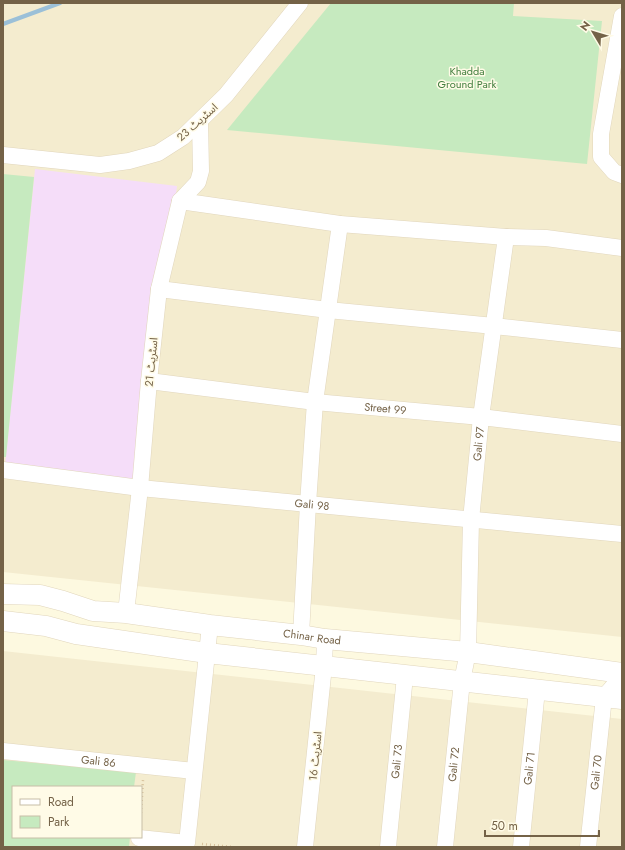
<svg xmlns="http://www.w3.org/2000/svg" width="625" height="850" font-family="Jost,'Noto Sans Arabic',sans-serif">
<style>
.residential{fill:#f4eccf;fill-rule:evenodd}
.education{fill:#f5ddf9}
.green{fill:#c6eabf}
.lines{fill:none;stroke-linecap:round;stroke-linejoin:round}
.stream{stroke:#9bc0d8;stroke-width:4.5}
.minor-casing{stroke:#e1d6bc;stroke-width:17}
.tertiary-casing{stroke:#e1d6bc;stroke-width:21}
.path{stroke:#d7c19b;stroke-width:2.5;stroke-dasharray:1 3;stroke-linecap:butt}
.minor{stroke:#fff;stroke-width:16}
.tertiary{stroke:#fff;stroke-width:20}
.labels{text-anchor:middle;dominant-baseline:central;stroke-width:3;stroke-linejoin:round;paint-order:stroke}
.park-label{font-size:11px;fill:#458041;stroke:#fffbe7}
.street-label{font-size:11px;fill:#746247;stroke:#fffbe7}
</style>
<rect width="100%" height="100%" fill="#fdf9e0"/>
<!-- residential -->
<g class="residential">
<polygon points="3,3 622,3 622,637 3,572"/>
<path d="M3 651 622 719V847H3ZM13 787H141V837H13Z"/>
</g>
<!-- education -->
<polygon class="education" points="35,169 177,186 143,482 5,465"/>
<!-- green -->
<g class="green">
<polygon points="331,3 514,3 513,16 602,21 587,164 227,130"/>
<polygon points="3,174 34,177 6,457 3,457"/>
<polygon points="3,760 136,772 134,787 13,787 13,837 130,837 129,847 3,847"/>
</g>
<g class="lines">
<!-- stream -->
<polyline class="stream" points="3,24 60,3"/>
<!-- minor casing -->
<g class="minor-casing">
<g id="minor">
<polyline points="622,16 601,134 601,157 614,172 622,175"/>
<polyline points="3,155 100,165 129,161 158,153 183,137 226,95 300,3"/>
<polyline points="180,201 340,224 506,237 546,238 622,248"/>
<polyline points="159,289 328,310 494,326 622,340"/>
<path id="s1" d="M149 381 315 402 481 417 622 434"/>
<path id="s2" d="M3 470 140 488 622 534"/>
<polyline points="126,613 140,488 149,381 159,289 180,201 198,182 201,171 200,121"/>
<polyline points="301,635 308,504 315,402 340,224"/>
<path id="s3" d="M3 751 194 771"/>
<polyline points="139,838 187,843 210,625"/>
<polyline points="305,847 324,666 325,639"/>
<path id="s4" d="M388 847 405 676"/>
<path id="s5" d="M445 847 462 681 468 652 471 520 481 417 506 237"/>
<path id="s6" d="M521 847 537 690"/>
<path id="s7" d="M588 847 604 697 622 676"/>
</g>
</g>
<!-- tertiary casing -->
<g class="tertiary-casing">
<g id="tertiary">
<path id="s8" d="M3 594 40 595 63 601 93 611 126 613 210 625 301 635 325 639 468 652 622 673"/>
<polyline points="3,621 46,626 76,634 207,653 604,697 622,699"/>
</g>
</g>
<!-- path -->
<g class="path">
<polyline points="141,813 143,780"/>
<polyline points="202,844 233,847"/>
</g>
<!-- minor -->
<use href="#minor" class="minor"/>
<!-- tertiary -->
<use href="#tertiary" class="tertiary"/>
</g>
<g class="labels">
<!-- park labels -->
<g class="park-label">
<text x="467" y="71">Khadda<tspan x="467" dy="13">Ground Park</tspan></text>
</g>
<!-- street labels -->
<g class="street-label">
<text transform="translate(197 122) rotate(-42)">اسٹریٹ 23</text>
<text transform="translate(151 362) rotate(-84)">اسٹریٹ 21</text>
<text stroke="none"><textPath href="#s1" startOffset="238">Street 99</textPath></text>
<text stroke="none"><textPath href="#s5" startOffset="405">Gali 97</textPath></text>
<text stroke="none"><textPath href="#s2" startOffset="311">Gali 98</textPath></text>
<text stroke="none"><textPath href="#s8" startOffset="313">Chinar Road</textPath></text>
<text transform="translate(315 756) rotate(-84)">اسٹریٹ 16</text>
<text stroke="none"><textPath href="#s3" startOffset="96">Gali 86</textPath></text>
<text stroke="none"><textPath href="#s4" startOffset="86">Gali 73</textPath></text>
<text stroke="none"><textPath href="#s5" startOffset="83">Gali 72</textPath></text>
<text stroke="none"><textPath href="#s6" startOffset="79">Gali 71</textPath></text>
<text stroke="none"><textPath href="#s7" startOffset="75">Gali 70</textPath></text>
</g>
</g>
<!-- border -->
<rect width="625" height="850" fill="none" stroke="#746247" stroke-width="8"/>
<!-- legend -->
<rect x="12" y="786" width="130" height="52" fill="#fffbe7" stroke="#c7bea7"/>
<rect x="20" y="799" width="20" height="6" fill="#ffffff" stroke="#c7bea7"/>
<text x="48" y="806" font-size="12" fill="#746247">Road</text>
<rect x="20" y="816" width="20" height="12" fill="#c6eabf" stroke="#c7bea7"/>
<text x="48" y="826" font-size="12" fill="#746247">Park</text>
<!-- north arrow -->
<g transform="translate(593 32) rotate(308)" stroke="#fffbe7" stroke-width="3" paint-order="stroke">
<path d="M0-3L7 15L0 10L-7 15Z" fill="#746247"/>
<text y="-6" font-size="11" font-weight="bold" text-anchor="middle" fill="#746247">N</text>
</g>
<!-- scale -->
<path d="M485 830v6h114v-6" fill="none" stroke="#746247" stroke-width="2"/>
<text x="491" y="830" font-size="12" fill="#746247" stroke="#fffbe7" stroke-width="3" paint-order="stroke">50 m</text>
</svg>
